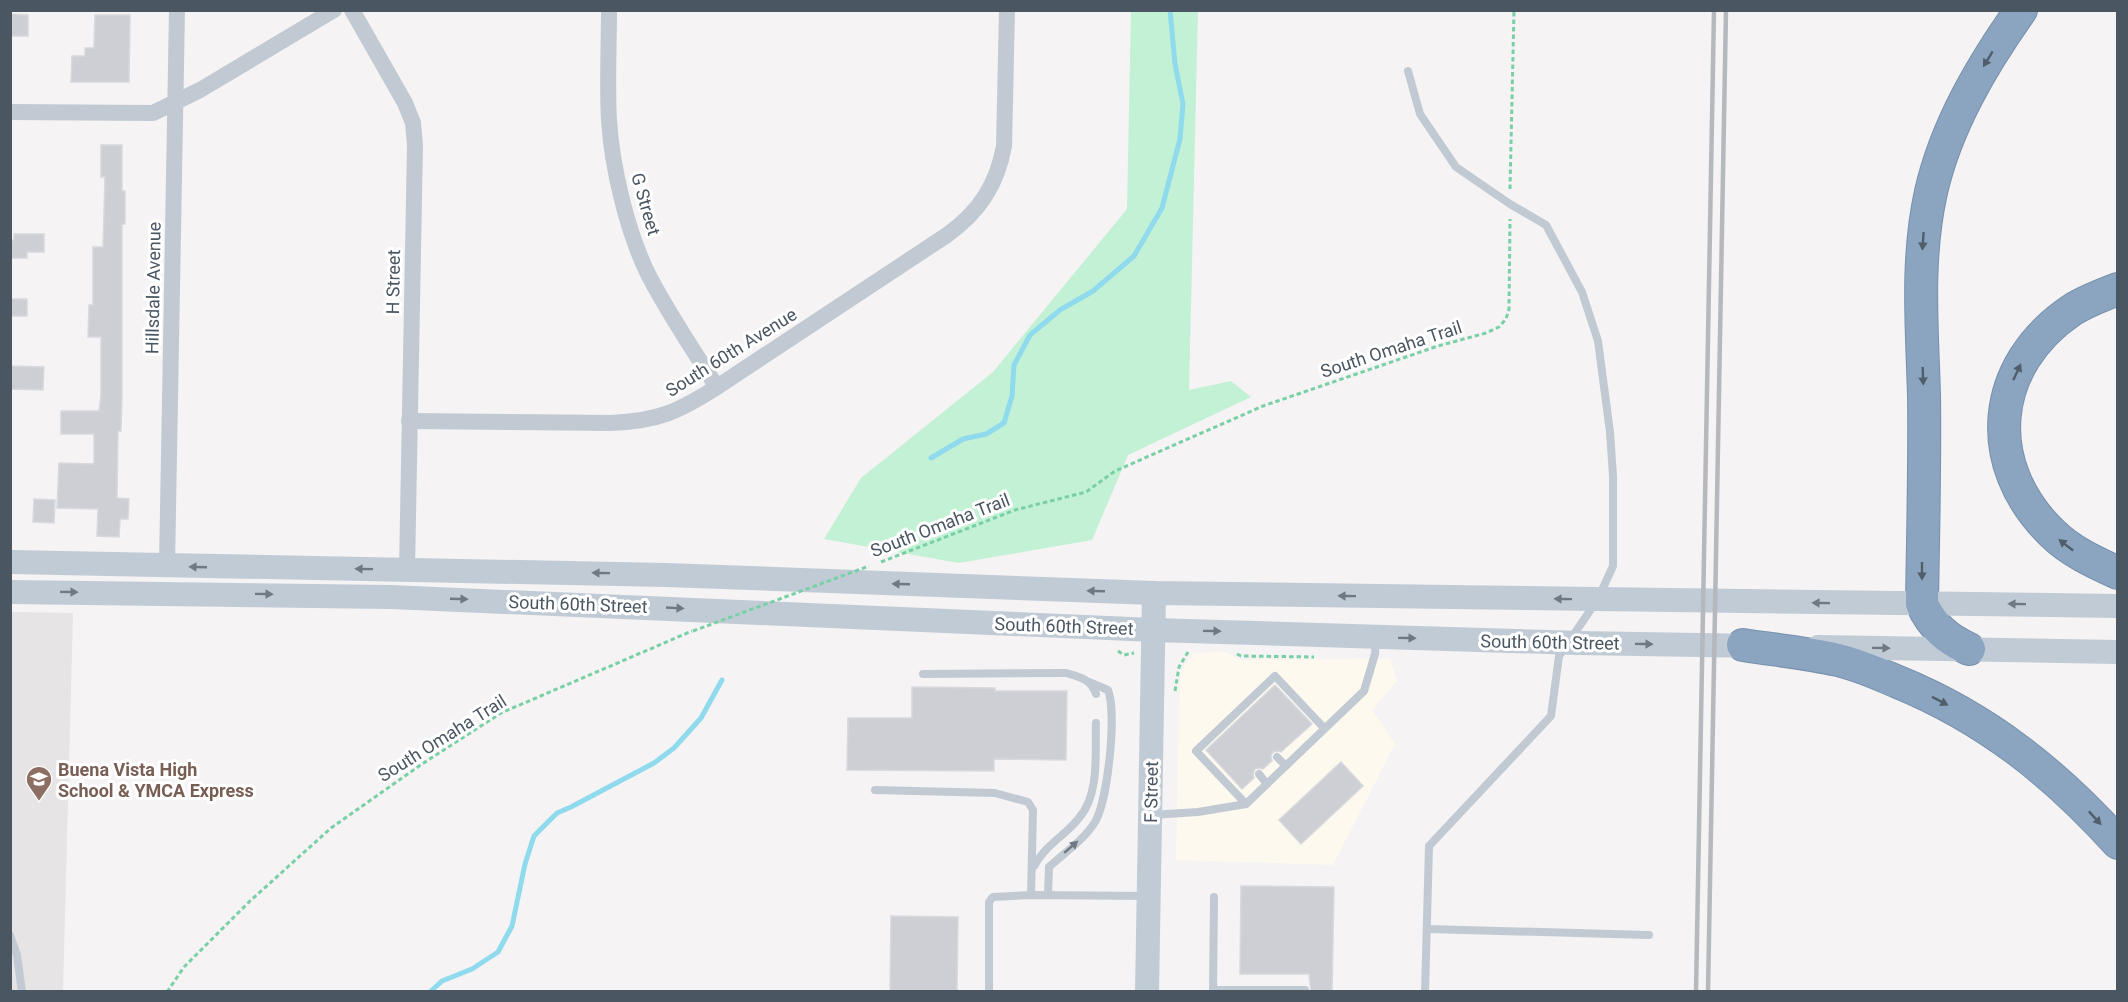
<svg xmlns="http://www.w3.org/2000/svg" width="2128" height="1002" font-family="Roboto,sans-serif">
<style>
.commercial{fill:#fdf9ef}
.education{fill:#e6e4e5}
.green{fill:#c3f1d5}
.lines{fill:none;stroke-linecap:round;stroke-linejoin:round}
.stream{stroke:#90daee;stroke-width:5}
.building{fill:#cdcfd5;stroke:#d7d9de;stroke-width:1.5}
.highway-casing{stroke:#7690ad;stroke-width:34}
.path{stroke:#7ad0a6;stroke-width:3;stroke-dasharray:4.5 3;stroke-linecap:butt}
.lane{stroke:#c1cad2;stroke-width:8}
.street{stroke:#c1cad2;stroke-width:16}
.secondary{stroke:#c1cbd6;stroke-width:24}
.highway{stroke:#8ba5c1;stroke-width:32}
.rail{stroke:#b5b8bd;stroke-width:4.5}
.path-bridge{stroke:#7ad0a6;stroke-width:3;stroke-dasharray:4.5 3;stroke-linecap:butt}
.oneway{fill:#505e6b}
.oneway2{fill:#6e7984}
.oneway3{fill:#6e7983}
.labels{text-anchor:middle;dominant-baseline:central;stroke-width:6;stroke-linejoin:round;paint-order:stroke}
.street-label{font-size:18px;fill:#4a5661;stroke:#fff}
.education-label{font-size:18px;font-weight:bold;fill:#785e54;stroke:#fff;text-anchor:start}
</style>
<rect width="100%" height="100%" fill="#f5f3f3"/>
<!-- commercial -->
<polygon class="commercial" points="1217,652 1226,652 1240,660 1390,659 1397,681 1372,710 1395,744 1333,865 1176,860 1180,672 1194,653"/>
<!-- education -->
<polygon class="education" points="11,612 73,613 63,991 11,992"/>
<!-- green -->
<polygon class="green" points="1131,11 1198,11 1189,390 1231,381 1251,397 1128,455 1092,540 959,563 824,539 861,478 993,372 1127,209"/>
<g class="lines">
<!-- stream -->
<g class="stream">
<polyline points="931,458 963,439 986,434 1004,423 1012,396 1014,365 1030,335 1060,310 1093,291 1134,256 1162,208 1180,139 1183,104 1175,64 1170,10"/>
<polyline points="430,992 442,981 472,969 498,952 512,926 525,864 534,836 557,813 571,807 654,763 674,748 701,718 722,680"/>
</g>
</g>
<!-- building -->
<g class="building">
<polygon points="10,14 28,15 28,36 10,36"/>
<polygon points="95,15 130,15 129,82 71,82 72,56 85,56 85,48 94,48"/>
<polygon points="101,145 122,145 122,191 125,191 125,224 122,224 122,396 121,431 118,431 117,498 129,499 128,519 120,519 119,537 97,536 98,509 57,508 59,463 94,464 94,434 61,434 61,411 99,411 101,395 101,337 88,337 89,305 93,305 93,247 103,247 105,177 101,177"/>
<polygon points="14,234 44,234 44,252 27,252 27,258 10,258 10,240 14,240"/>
<rect x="10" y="299" width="17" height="17"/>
<polygon points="10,366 44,367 43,390 10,389"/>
<polygon points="34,499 55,500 54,523 33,522"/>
<polygon points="1275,685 1312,724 1281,752 1278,751 1273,752 1271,756 1272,761 1263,769 1259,768 1255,769 1253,774 1254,778 1242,789 1206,750"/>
<polygon points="912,687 995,688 995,691 1067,691 1066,760 994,759 994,771 847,770 848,718 912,718"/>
<polygon points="1341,762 1363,786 1301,844 1279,820"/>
<polygon points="1241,886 1334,887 1332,992 1311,992 1309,974 1240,974"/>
<polygon points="891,916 958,917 957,992 890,992"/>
</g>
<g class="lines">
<!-- highway casing -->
<g class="highway-casing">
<g id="highway">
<path d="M2118 289C2102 295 2086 301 2072 310 1990 365 1981 464 2052 533 2070 551 2094 562 2118 573"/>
<path d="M1743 645C1775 650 1807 653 1838 660 1859 665 1879 674 1898 682 1986 718 2055 773 2118 843"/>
<path d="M1969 649C1947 639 1932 626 1922 604 1923 534 1925 464 1924 395 1922 327 1916 259 1931 192 1946 126 1982 65 2021 10"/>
</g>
</g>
<!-- path -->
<g class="path">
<polyline points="1510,189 1514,10"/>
<polyline points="881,562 1015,510 1086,492 1115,471 1263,406 1438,346 1486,333 1499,327 1506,319 1509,309 1510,219"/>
<polyline points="1118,651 1124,655 1134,653"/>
<polyline points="1237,654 1241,656 1314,657"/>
<polyline points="1175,691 1179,667 1188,652"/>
<polyline points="167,992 184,967 250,901 331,828 422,764 501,713 692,631"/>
</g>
<!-- lane -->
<g class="lane">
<polyline points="1408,71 1420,114 1456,167 1510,204 1546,225 1582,292 1598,341 1610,432 1613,476 1613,566 1598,599 1559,656 1551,716 1429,846 1425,992"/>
<path d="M923 674 1066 673C1080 677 1091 679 1096 694"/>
<polyline points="1277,757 1286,766"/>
<polyline points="1259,774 1267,784"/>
<polyline points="875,790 995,793 1028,802 1033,810 1031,895"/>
<polyline points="1246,804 1196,751 1275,676 1324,728"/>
<polyline points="1151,815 1198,812 1246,804 1364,691 1375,654 1376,638"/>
<path d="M1034 866C1047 843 1064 837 1079 818 1100 794 1095 752 1096 723"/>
<path d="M1048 895 1049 867C1064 853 1084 840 1095 822 1108 800 1117 713 1108 690L1089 682"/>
<polyline points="1427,929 1649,935"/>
<polyline points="10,935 17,955 22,992"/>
<polyline points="1213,990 1305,990"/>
<polyline points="989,992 989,902 993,897 1031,895 1146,896"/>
<polyline points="1213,992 1214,897"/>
</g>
<!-- street -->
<g class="street">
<polyline points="352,10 405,103 413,123 415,145 407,570"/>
<path d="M609 10C609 47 607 84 609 120 612 168 627 231 648 274 668 313 693 350 717 387"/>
<polyline points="10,112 153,113 200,90 334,10"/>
<path d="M409 421 611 423C658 421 678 412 717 387L947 235C979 212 997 185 1004 146L1007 10"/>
<polyline points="167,566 177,10"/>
</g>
<!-- secondary -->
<g class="secondary">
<polyline points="10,562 666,575 1154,593 2118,606"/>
<polyline points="10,592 391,597 1154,630 1579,643 1759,646"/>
<polyline points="1818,647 2118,652"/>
<polyline points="1147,992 1154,593"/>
</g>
<!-- highway -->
<use href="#highway" class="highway"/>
<!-- rail -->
<g class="rail">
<polyline points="1696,992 1714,10"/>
<polyline points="1708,992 1726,10"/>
</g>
<!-- path-bridge -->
<polyline class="path-bridge" points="693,631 869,566"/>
</g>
<!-- one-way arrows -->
<defs><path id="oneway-solid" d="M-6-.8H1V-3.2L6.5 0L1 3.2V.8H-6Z" transform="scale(1.5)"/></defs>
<g class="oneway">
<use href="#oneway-solid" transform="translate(1988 59) rotate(121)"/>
<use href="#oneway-solid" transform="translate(1923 241) rotate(94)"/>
<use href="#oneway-solid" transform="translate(2017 372) rotate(-65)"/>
<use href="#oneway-solid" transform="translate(1923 376) rotate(88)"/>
<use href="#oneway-solid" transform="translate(2066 545) rotate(-142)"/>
<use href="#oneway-solid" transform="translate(1922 571) rotate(90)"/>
<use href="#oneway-solid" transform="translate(1940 701) rotate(27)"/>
<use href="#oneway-solid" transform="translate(2095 818) rotate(47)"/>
</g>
<g class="oneway2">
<use href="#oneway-solid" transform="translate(198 567) rotate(-178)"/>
<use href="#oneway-solid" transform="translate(364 569) rotate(-179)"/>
<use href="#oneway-solid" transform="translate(601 573) rotate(-179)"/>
<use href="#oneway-solid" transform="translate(901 584) rotate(-178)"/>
<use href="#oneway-solid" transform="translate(1096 591) rotate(-178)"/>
<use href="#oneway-solid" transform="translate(69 592) rotate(1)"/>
<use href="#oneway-solid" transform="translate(264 594) rotate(1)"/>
<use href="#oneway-solid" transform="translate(1347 596) rotate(-179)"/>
<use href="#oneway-solid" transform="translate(459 599) rotate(2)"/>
<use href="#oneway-solid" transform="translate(1563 599) rotate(-179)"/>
<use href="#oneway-solid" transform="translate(1821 603) rotate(-179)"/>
<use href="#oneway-solid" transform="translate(2017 604) rotate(-179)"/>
<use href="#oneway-solid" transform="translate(675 608) rotate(3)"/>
<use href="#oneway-solid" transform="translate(1212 631) rotate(1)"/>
<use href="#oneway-solid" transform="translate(1407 638) rotate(1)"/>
<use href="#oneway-solid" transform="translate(1644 644) rotate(1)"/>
<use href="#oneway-solid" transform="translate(1881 648) rotate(1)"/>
</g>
<use class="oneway3" href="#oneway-solid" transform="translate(1071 847) rotate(-41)"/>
<!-- icons -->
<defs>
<g id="school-pin" transform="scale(1.35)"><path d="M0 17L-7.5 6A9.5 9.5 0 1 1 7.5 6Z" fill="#8d6e63" stroke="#fff"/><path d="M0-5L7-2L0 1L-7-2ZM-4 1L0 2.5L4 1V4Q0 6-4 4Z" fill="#fff"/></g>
</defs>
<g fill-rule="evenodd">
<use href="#school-pin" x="39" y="779"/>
</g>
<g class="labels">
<!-- street labels -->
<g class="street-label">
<text transform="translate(646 204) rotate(74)">G Street</text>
<text transform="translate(393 282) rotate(-89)">H Street</text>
<text transform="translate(153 288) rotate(-89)">Hillsdale Avenue</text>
<text transform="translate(1391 349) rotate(-18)">South Omaha Trail</text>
<text transform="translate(731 352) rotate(-32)">South 60th Avenue</text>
<text transform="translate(940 525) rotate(-21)">South Omaha Trail</text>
<text transform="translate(578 604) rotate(2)">South 60th Street</text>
<text transform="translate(1064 626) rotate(2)">South 60th Street</text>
<text transform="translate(1550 642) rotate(1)">South 60th Street</text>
<text transform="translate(442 738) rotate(-32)">South Omaha Trail</text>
<text transform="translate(1151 792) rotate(-89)">F Street</text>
</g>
<!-- education labels -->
<g class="education-label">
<text x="58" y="769">Buena Vista High<tspan x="58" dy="21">School &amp; YMCA Express</tspan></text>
</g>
</g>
<!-- border -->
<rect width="2128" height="1002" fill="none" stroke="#4a5661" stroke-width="24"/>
</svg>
